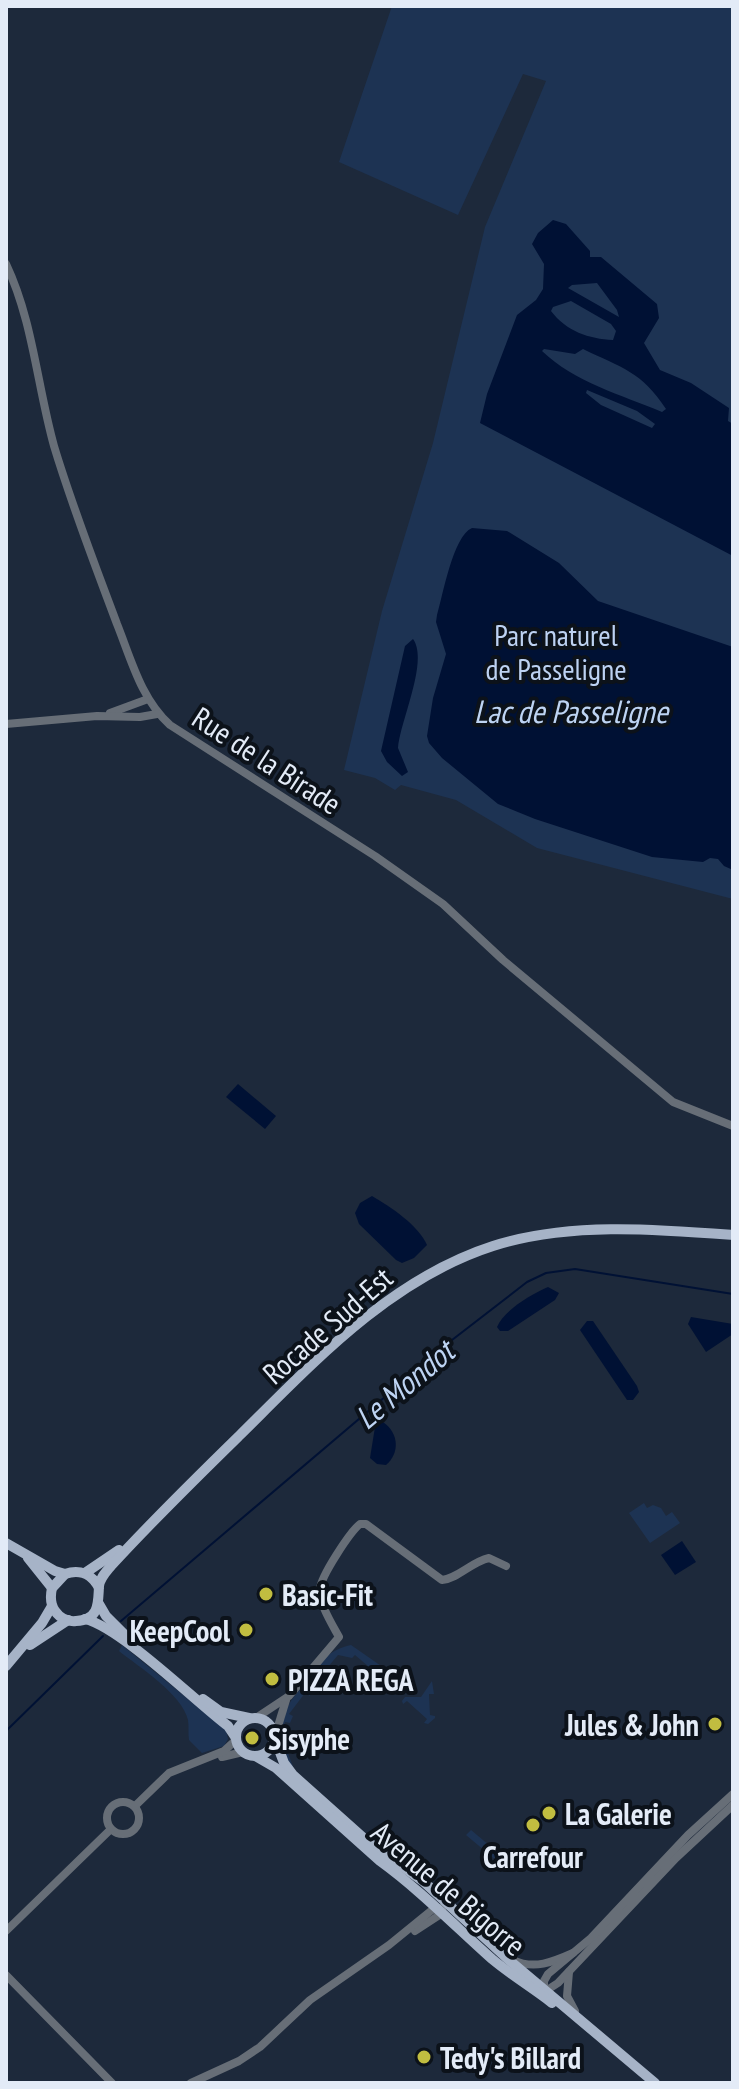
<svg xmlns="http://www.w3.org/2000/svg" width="739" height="2089" font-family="'PT Sans Narrow',sans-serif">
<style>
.green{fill:#1d3353}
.water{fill:#001134;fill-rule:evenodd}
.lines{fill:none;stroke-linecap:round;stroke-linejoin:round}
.stream{stroke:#001134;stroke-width:2}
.minor{stroke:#676e77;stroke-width:8}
.major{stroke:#a6b3c7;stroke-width:10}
.poi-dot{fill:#c1bd40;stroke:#0c121a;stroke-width:3}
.labels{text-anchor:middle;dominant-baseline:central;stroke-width:8;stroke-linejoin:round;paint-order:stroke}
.park-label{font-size:30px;fill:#bdd2f2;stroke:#0c121a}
.street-label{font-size:30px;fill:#e3ebf7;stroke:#0c121a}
.poi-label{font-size:30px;font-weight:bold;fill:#e3ebf7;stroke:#0c121a;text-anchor:start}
.water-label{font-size:32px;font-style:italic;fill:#bed4f3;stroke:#0c121a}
</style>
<rect width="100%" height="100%" fill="#1d293b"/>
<!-- green -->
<g class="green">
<polygon points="392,6 733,6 733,899 537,848 456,800 401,785 395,790 375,778 344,770 382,611 433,443 485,227 546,81 523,74 458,215 339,162"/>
<polygon points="644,1503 647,1508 653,1505 661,1508 666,1516 672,1512 680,1523 650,1543 629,1513"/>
<path d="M122 1645 226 1730 228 1739 224 1746 202 1753 189 1740C188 1734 189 1726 188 1720 182 1694 139 1667 119 1651Z"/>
<path d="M351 1645 397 1677 400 1686 397 1693 391 1692 394 1688 355 1655 352 1658 338 1655 317 1680 320 1683 313 1682C311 1664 334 1648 351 1645Z"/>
<polygon points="432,1681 434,1694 429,1694 430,1715 435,1716 435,1718 428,1724 424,1723 427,1719 407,1701 403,1704 402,1701 405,1697 421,1697"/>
<path d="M303 1687 310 1689V1696L305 1693 289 1714 293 1716 290 1723 285 1722 282 1735 287 1736 286 1748 294 1769C269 1745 280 1708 303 1687Z"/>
<polygon points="471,1830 502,1856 497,1861 466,1835"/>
</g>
<!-- water -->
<g class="water">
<path d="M553 220 566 224 590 251V257H601L657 304 659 318 644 343 660 370 691 383 729 408 728 421 733 424V556L480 423 487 394 517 315 536 300 543 289 544 264 532 244 538 233ZM597 283 617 310 619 317 568 288 572 285ZM571 301 611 324 616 331 613 340C589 339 566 331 551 311L553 307ZM544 349 575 354 583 349C622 368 641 371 666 409L662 412C622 395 574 382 542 351ZM587 390 637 411 655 424 652 428 601 405 586 393Z"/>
<path d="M472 528 507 531 559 563 598 601 733 647V870L724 866 718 859 710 858 703 862 652 857 535 819 498 804 442 758 429 743 427 736 433 698 446 654 436 622 437 615C443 595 453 536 472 528Z"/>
<path d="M413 639C429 661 400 721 398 748L408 772 402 776 387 762 381 751 405 646Z"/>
<polygon points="238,1084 276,1116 265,1129 226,1097"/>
<path d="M372 1196C391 1207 418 1225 427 1245L414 1258 402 1263 396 1260 359 1224 355 1213 360 1203Z"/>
<path d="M548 1287 559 1293 555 1300 508 1331H500L497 1327C504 1310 532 1294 548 1287Z"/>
<polygon points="691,1317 733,1324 733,1334 706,1352 688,1324"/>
<polygon points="587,1321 593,1321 637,1386 639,1392 633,1400 627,1400 580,1330"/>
<path d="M383 1422C399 1433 400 1453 386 1465L377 1464 370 1458 375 1427Z"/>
<polygon points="682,1541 696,1562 675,1575 661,1555"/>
</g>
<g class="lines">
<!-- stream -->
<g class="stream">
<polyline points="121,1621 452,1340 527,1282 546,1273 575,1269 733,1294"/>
<polyline points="6,1731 103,1636"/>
</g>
<!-- minor -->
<g class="minor">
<path d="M6 264C33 321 37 385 54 446 72 506 95 565 117 624 131 659 141 699 170 725L375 856 443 904 503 960 673 1102 733 1126"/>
<polyline points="110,713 148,699"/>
<polyline points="6,724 97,716 140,717 157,714"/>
<path d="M256 1718 289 1696 339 1637C332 1624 319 1604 320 1589 321 1576 350 1532 360 1524H366L442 1580C459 1578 471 1562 489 1558L506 1566"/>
<polyline points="275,1736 286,1700"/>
<polyline points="222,1757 243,1752"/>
<circle cx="123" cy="1818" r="16"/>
<polyline points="135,1806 169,1773 224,1751 236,1740"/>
<polyline points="6,1931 111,1829"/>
<polyline points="415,1931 438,1916 443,1907"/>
<path d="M513 1960C534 1970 553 1962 573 1953"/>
<polyline points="569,1972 567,1996 575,2011"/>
<polyline points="6,1975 112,2083"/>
<polyline points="544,1992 558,1983 676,1858 733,1805"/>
<polyline points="544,1993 544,1981 548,1974 591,1938 688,1835 733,1794"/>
<polyline points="191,2083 239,2061 260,2047 310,2000 389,1945 432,1910 442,1908"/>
</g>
<!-- major -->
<g class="major">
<polyline points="6,1543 55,1571 65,1574"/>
<polyline points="28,1558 52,1588"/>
<polyline points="85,1573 119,1550"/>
<path d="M99 1588C92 1574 80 1569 65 1574L52 1588C50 1597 50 1604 55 1611 60 1618 68 1622 76 1621 100 1620 98 1602 99 1586 100 1578 106 1572 111 1566 152 1521 195 1479 239 1436 313 1363 390 1279 493 1246 568 1222 655 1229 733 1235"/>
<polyline points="99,1604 106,1616 126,1636"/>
<path d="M85 1619C121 1628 194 1700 228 1726L236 1738"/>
<polyline points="30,1645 68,1620"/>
<polyline points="6,1666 42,1623 52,1606"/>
<polyline points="203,1699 221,1712 249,1718"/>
<circle cx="255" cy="1737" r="19"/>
<polyline points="275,1739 284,1763 293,1775 368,1842 424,1882 509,1960 655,2083"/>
<path d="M257 1757 276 1768 380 1861C420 1890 455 1926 492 1959 511 1975 533 1988 552 2003"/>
</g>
</g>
<!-- markers -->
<g class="poi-dot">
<circle cx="266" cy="1594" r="8"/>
<circle cx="246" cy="1630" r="8"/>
<circle cx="272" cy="1679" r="8"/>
<circle cx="715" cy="1724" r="8"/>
<circle cx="252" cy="1738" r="8"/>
<circle cx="549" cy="1813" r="8"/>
<circle cx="533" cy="1825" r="8"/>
<circle cx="424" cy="2057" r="8"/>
</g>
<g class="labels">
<!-- park labels -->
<g class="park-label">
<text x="556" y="634">Parc naturel<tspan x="556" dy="34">de Passeligne</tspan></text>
</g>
<!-- street labels -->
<g class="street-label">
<text transform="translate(267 760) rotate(33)">Rue de la Birade</text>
<text transform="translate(327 1325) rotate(-41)">Rocade Sud-Est</text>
<text transform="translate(449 1888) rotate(40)">Avenue de Bigorre</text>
</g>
<!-- poi labels -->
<g class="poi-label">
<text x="282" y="1594">Basic-Fit</text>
<text x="230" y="1630" text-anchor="end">KeepCool</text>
<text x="288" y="1679">PIZZA REGA</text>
<text x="699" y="1724" text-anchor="end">Jules &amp; John</text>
<text x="268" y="1738">Sisyphe</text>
<text x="565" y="1813">La Galerie</text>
<text x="533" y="1856" text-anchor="middle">Carrefour</text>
<text x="440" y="2057">Tedy's Billard</text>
</g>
<!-- water labels -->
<g class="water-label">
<text x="571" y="711">Lac de Passeligne</text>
<text transform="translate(404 1384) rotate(-40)">Le Mondot</text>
</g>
</g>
<!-- border -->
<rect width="739" height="2089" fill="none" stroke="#e3ebf7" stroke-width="16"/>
</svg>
